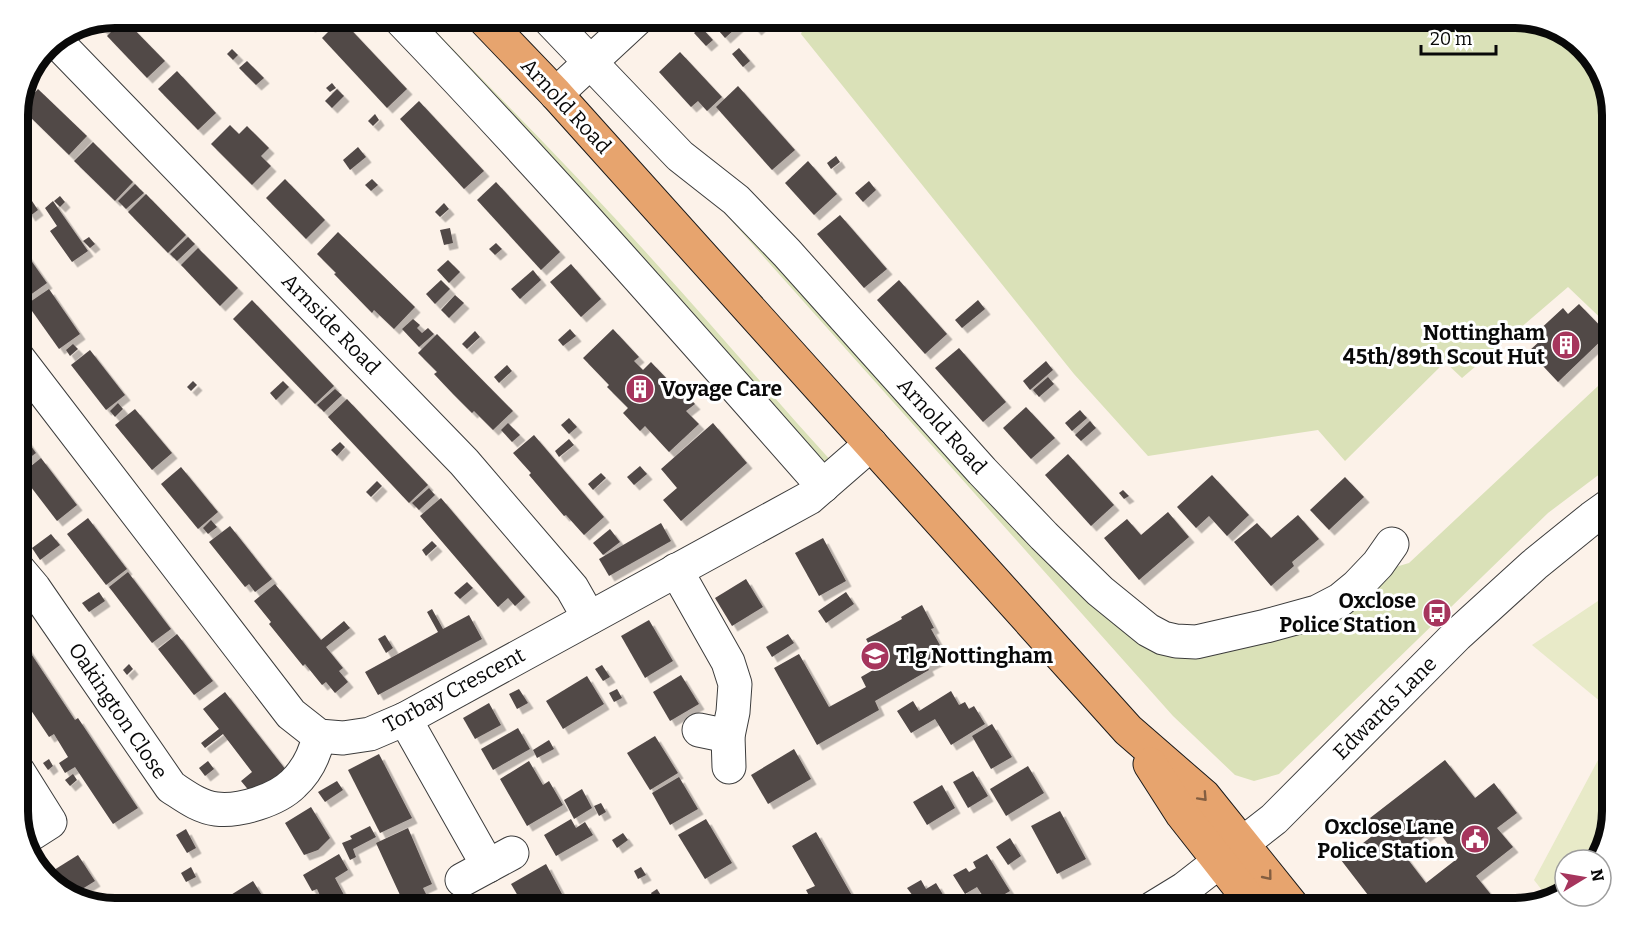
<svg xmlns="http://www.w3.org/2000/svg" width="1631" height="926" font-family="Bitter,serif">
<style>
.green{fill:#dae1b8}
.pitch{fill:#e8eac8}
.building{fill:#514847;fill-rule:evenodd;filter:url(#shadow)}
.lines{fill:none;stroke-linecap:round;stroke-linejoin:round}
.minor-casing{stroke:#3c3c3c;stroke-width:35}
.major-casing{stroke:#1a1a1a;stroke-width:35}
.minor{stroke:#fff;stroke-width:33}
.major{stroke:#e7a46e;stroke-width:33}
.oneway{stroke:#835e41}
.labels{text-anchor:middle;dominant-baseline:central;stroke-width:6;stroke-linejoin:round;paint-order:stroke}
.street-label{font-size:21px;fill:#090909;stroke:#fff}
.poi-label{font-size:21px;font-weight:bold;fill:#090909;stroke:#fff;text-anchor:end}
.rim{fill:none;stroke:#090909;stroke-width:8}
</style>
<defs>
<filter id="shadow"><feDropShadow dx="5.5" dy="5.5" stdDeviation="0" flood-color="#0004"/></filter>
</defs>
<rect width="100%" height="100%" fill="#fcf2e9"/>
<!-- green -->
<g class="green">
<path d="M408 18H423C500 98 578 176 652 259 713 326 771 395 833 463L826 469Z"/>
<polygon points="807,18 1516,18 1564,31 1600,66 1613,109 1613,327 1611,328 1568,287 1462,378 1445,362 1345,461 1318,430 1148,456 1074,374 801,34"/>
<polygon points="689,173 1167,653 1392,568 1409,563 1613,372 1613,464 1548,513 1279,774 1254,781 1235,775 1173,716"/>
</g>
<!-- pitch -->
<g class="pitch">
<polygon points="1613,591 1613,712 1532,645"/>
<polygon points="1613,732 1613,811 1600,859 1565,860 1565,894 1549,899 1534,880"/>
</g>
<!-- building -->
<g class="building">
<polygon points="115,18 117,18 104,31 98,25"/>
<polygon points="301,18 319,18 310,27"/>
<polygon points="708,18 765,18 767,20 756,30 746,19 725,38"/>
<polygon points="124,19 165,61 147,78 107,36"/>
<polygon points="341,19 407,89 387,108 322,38"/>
<polygon points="701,27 713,40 706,46 694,33"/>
<polygon points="739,48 750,61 743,67 732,54"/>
<polygon points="232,49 238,55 233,60 227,54"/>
<polygon points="680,52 722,97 707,111 698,101 691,107 659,72"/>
<polygon points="247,61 264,78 256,85 239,68"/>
<polygon points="177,71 216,113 198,130 158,89"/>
<polygon points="332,83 336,88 330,92 326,88"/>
<polygon points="738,86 795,150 772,170 716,107"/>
<polygon points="38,89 87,136 69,155 21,108"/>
<polygon points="337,89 344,96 332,108 325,101"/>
<polygon points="419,101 484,171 464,189 400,119"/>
<polygon points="375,114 379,120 373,126 368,121"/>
<polygon points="230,125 239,134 247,126 269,148 261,156 271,166 252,185 211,144"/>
<polygon points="93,142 133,182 115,201 74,161"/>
<polygon points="358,147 366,157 350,170 343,160"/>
<polygon points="836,156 840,162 831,169 827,163"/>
<polygon points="808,161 837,194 814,215 785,183"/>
<polygon points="285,179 325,220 306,239 266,198"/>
<polygon points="372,179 378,185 371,191 365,185"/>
<polygon points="869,181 876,190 863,202 855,193"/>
<polygon points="496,182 560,252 541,270 477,200"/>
<polygon points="135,184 144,193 126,209 118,201"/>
<polygon points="146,194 186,235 168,253 128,212"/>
<polygon points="60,196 65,202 60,207 54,201"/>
<polygon points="32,201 38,210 30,216 24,207"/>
<polygon points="53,201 88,251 72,262 50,231 57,226 45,208"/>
<polygon points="444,203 449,209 440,217 435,212"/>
<polygon points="840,215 887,269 864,288 817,234"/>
<polygon points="450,228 453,243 444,245 440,230"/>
<polygon points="338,232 415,307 394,329 374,310 372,313 334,274 336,273 317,254"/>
<polygon points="89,237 95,244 90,248 83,241"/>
<polygon points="188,237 195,244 177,261 170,254"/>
<polygon points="18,242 47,283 26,298 18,288"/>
<polygon points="496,243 502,249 495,255 489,249"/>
<polygon points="198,248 238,288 220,306 181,265"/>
<polygon points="448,260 460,272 449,283 437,270"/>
<polygon points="571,264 601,299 581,317 550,282"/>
<polygon points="533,270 541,280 520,299 511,289"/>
<polygon points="441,280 450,289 435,304 426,294"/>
<polygon points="899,280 947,334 925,354 877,300"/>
<polygon points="49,289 80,334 59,349 27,304"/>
<polygon points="455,295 464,303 449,318 441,310"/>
<polygon points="252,300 334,386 315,404 233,319"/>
<polygon points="978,300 985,309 962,328 955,320"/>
<polygon points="1579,304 1608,334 1558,382 1529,351 1542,339 1536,333 1563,308 1568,314"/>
<polygon points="413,319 420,325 417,328 422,333 428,328 434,334 419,347 402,329"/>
<polygon points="570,329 576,336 563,346 558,340"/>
<polygon points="613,329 639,357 634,361 643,370 651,362 668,380 665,382 673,391 678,387 695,404 686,411 699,424 669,452 645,426 640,431 623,413 628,408 607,387 609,385 583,358"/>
<polygon points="475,331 480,337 467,349 462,344"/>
<polygon points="437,334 513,411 493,430 474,411 472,413 453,394 434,374 437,372 418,353"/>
<polygon points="73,344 78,349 70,356 66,350"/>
<polygon points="959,348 1006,402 983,422 935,368"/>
<polygon points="90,350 125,395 106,410 71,365"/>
<polygon points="1046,361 1053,370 1030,390 1023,381"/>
<polygon points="507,365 512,371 499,383 494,377"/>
<polygon points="1048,377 1054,384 1039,397 1033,390"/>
<polygon points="193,381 197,385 191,391 187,387"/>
<polygon points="283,381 289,387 276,400 270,393"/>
<polygon points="335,389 342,395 324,412 317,405"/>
<polygon points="347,399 428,485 409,503 328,417"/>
<polygon points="118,403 123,409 115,417 110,411"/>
<polygon points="1026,407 1055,438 1031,459 1003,428"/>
<polygon points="135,409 172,453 152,470 115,425"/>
<polygon points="1080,410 1087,418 1072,431 1065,423"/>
<polygon points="569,418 577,427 569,434 561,425"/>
<polygon points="1090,421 1096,428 1081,441 1075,435"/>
<polygon points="508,423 520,435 512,442 501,430"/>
<polygon points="713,423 747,463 681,521 663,500 677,488 661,469"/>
<polygon points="18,428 36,453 18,466"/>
<polygon points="534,435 604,517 584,535 566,515 564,516 529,475 531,473 513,453"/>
<polygon points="569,439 574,445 559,457 555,451"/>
<polygon points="340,442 345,447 337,456 331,450"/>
<polygon points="1068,454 1114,505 1091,526 1045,475"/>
<polygon points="41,458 77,505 57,521 21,474"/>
<polygon points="640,466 647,474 634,485 627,477"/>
<polygon points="181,467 218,512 198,529 161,484"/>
<polygon points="601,473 606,478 593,490 588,484"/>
<polygon points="1212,475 1249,515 1227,536 1209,516 1196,528 1177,507"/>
<polygon points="1345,477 1364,497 1329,530 1310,510"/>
<polygon points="377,481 382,486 371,497 366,492"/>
<polygon points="429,488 435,495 419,510 412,503"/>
<polygon points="1123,490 1129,496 1124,499 1119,493"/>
<polygon points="441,498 525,597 515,606 508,598 498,607 420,516"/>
<polygon points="1168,512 1189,537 1139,580 1104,538 1127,519 1141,535"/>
<polygon points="1298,515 1319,539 1292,562 1294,566 1271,586 1234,542 1257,523 1271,538"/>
<polygon points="88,518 127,569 106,585 67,534"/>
<polygon points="211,520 217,527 208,534 203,528"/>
<polygon points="661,523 671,541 609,576 599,559"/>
<polygon points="230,526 272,579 255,592 249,584 245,587 209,542"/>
<polygon points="610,529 620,542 603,555 593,543"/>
<polygon points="51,534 60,545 40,560 32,548"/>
<polygon points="823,538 846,581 819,596 795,553"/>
<polygon points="432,541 437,546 426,556 422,550"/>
<polygon points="128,572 171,629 152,643 109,587"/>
<polygon points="746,579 763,607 732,626 715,598"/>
<polygon points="467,582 473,588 460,599 454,593"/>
<polygon points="275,584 321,640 344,621 350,628 326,647 343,668 339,671 348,682 335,693 326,682 322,685 305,664 303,666 269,624 271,622 254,601"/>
<polygon points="99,592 105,601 89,612 82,603"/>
<polygon points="846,592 854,604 826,623 818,611"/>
<polygon points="922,605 934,628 931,629 946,656 927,666 929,670 875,701 879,710 817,745 774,668 799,654 829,707 866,687 861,677 880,666 866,639 902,619 901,617"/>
<polygon points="432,609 443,629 469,615 482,639 378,695 365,672 438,632 427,612"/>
<polygon points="649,620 673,661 645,678 621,636"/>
<polygon points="18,634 75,720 78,718 138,808 113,824 75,767 65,773 59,763 68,757 54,734 49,737 18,691"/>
<polygon points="177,634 213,681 194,695 158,649"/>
<polygon points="788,634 794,643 772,657 766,647"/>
<polygon points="385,635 393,648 386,653 378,639"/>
<polygon points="129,664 133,669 127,675 123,670"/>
<polygon points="602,665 610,677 603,681 595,669"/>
<polygon points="681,675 699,704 670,721 653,692"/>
<polygon points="587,676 604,704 563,729 546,701"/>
<polygon points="519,689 528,703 517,709 509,694"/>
<polygon points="617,689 622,698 614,702 609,693"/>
<polygon points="951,691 959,705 965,702 969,709 974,706 985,724 951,745 935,719 911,733 897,711 913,701 919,711"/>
<polygon points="225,692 286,770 264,787 251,793 241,781 252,772 223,734 205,748 201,743 219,729 203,709"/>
<polygon points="489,703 501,725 475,739 463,718"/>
<polygon points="992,724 1012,757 991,769 972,736"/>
<polygon points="518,728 530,749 493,770 481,749"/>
<polygon points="655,736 678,773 650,790 627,753"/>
<polygon points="549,740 554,749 537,758 533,750"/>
<polygon points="794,749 811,779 768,804 751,775"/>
<polygon points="379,754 412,818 380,833 348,770"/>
<polygon points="49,759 53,766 48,770 43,763"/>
<path d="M1445 760 1475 798 1494 783 1517 813 1497 828 1513 847 1476 876 1497 902 1489 908H1378L1341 860 1380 830 1370 818ZM1436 828 1458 858 1426 883 1403 853Z"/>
<polygon points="208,761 214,769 205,776 199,768"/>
<polygon points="529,761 543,785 549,781 563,805 527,826 500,779"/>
<polygon points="1028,766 1044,793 1006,816 990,789"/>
<polygon points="973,771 988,796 968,808 953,782"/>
<polygon points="73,774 77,780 70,786 65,780"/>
<polygon points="679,777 698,809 670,825 652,793"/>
<polygon points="337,781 343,790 325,802 318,792"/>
<polygon points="942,785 955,808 927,825 913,802"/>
<polygon points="582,789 592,808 574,819 564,800"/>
<polygon points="601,803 606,812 599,816 594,806"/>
<polygon points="311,807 330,838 318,850 304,855 285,823"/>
<polygon points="1060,811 1086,859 1057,874 1031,826"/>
<polygon points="571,819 576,828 585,822 593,835 556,856 544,835"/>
<polygon points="706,819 732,863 705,879 678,835"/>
<polygon points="370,826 376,837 353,849 356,857 350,860 342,843 352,839 350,836"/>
<polygon points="408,828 432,884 423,888 427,896 430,895 436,908 406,908 376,843"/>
<polygon points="186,829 196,848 187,853 176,835"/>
<polygon points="816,832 859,908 805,908 813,903 806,890 815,886 792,846"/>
<polygon points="623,833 628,840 617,848 612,840"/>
<polygon points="1010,838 1021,856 1008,865 996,847"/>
<polygon points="339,854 348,870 335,878 351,908 326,908 317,889 312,891 303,875"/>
<polygon points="987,854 1010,891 988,904 977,887 965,894 953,875 966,868 969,872 976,868 973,862"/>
<polygon points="78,855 95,881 71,896 67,895 46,875"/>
<polygon points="546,864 562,894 537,908 525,908 511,884"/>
<polygon points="191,867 196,877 186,882 181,873"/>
<polygon points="641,867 646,875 638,879 634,871"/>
<polygon points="921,880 926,889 936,883 951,908 906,908 903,902 913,896 907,888"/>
<polygon points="253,881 268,905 264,908 203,908 224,895 226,898"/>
<polygon points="657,889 662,897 655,901 651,893"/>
<polygon points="784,901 788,908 771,908"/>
</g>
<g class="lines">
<!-- minor casing -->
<g class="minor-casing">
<g id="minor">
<path d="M399 18C545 170 684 328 823 486"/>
<polyline points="548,18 680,156 736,200 787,253 982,471 1044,536 1100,591 1148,630 1163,638 1176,641 1196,642 1266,626 1317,612 1340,600 1357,586 1378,564 1392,544"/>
<polyline points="57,42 464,462 572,588 589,618"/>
<polyline points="556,94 638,18"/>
<polyline points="18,358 291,714 319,736 343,738 370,734 405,719 809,498 871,444"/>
<path d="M18 569 34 588 171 787C185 796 199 807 216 809 239 812 277 800 293 784 307 771 315 754 319 736"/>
<polyline points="676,570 728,662 735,684 733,712 728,736 729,767"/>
<polyline points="405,719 488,866"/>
<polyline points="699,730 728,736"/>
<polyline points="18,771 50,822 25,838"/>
<polyline points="462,880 512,853"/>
<polyline points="1153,908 1184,889 1274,819 1457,635 1534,565 1592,518 1613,503"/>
</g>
</g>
<!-- major casing -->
<g class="major-casing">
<g id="major">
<polyline points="483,18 556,94 1128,730 1204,796 1294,908"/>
<polyline points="1150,764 1182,814 1256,908"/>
</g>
</g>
<!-- minor -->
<use href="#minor" class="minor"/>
<!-- major -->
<use href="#major" class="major"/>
</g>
<!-- one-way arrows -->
<defs><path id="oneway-chevron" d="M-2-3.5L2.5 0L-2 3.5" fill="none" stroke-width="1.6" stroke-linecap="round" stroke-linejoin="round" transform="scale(1.5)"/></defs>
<g class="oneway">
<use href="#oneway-chevron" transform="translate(1203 797) rotate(47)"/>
<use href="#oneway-chevron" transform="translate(1268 876) rotate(51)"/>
</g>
<!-- icons -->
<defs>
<g id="building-disc" transform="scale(1.5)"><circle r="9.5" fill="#a6355d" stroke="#fff"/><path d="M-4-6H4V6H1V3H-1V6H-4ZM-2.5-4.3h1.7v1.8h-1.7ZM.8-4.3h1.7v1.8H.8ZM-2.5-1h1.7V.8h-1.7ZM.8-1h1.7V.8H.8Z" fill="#fff"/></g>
<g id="bus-disc" transform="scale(1.5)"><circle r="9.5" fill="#a6355d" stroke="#fff"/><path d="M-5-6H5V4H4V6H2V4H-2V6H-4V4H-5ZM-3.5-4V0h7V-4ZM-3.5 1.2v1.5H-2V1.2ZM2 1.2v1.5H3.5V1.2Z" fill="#fff"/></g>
<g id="school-disc" transform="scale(1.5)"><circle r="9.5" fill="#a6355d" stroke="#fff"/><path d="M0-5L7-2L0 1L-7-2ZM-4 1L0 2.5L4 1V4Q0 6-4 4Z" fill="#fff"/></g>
<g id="civic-disc" transform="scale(1.5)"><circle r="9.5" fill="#a6355d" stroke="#fff"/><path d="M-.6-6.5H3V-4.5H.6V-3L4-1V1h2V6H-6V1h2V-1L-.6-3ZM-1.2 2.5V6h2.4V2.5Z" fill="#fff"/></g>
</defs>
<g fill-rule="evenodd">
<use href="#building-disc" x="1566" y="345"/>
<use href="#building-disc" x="640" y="389"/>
<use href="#bus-disc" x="1437" y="613"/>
<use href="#school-disc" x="875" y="656"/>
<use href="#civic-disc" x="1475" y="839"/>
</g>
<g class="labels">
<!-- street labels -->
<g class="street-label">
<text transform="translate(566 106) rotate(47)">Arnold Road</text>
<text transform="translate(331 324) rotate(46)">Arnside Road</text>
<text transform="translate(942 426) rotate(48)">Arnold Road</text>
<text transform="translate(454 690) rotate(-28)">Torbay Crescent</text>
<text transform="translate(1385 708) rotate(-45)">Edwards Lane</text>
<text transform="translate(118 711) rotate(56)">Oakington Close</text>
</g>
<!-- poi labels -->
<g class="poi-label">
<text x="1545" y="333">Nottingham<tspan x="1545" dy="24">45th/89th Scout Hut</tspan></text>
<text x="661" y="389" text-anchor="start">Voyage Care</text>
<text x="1416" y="601">Oxclose<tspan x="1416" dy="24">Police Station</tspan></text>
<text x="896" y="656" text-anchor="start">Tlg Nottingham</text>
<text x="1454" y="827">Oxclose Lane<tspan x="1454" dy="24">Police Station</tspan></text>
</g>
</g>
<!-- crop -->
<path d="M0 0H1631V926H0ZM115 28H1515A87 87 0 0 1 1602 115V811A87 87 0 0 1 1515 898H115A87 87 0 0 1 28 811V115A87 87 0 0 1 115 28Z" fill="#fff" fill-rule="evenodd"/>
<path class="rim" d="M115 28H1515A87 87 0 0 1 1602 115V811A87 87 0 0 1 1515 898H115A87 87 0 0 1 28 811V115A87 87 0 0 1 115 28Z"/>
<!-- north arrow -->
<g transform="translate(1583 878) rotate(79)"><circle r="28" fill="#ffffff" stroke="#9d9d9d" stroke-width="1.5"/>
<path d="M0-4.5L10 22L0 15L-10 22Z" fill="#a6355d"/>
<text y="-9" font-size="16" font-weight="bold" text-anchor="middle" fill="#090909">N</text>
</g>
<!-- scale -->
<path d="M1421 45v9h75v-9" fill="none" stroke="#090909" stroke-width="3"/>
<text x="1430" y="45" font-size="18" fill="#090909" stroke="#ffffff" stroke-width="4.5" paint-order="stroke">20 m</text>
</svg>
